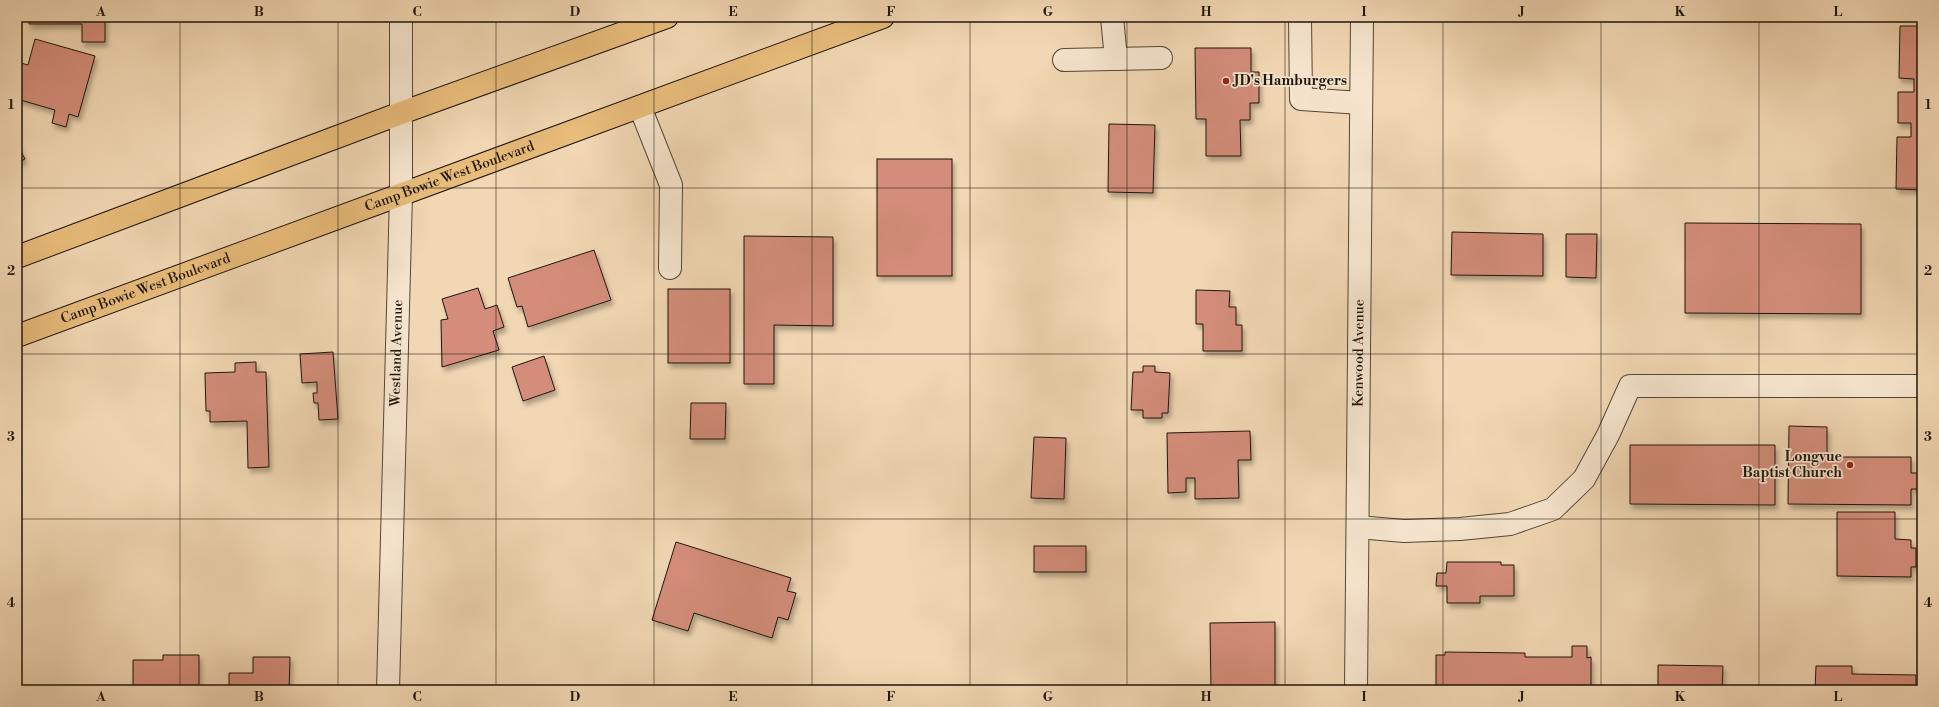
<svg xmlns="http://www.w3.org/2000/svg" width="1939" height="707" font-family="'Libre Bodoni',serif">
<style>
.building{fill:#d48d7a;stroke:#1f150c;filter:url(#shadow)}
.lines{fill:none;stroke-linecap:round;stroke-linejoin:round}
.minor-casing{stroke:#544636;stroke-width:24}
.major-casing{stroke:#1f150c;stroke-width:24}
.minor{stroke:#f6e5ce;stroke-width:22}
.major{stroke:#e8bc7a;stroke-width:22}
.grid{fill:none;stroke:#1f150c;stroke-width:1;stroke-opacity:0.55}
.poi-dot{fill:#8f2418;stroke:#f6e5ce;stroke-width:1.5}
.labels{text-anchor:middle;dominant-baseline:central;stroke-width:3.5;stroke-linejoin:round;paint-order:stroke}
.poi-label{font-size:14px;font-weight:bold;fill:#1f150c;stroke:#f6e5ce;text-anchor:start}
.street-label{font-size:14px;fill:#1f150c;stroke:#f6e5ce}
.neatline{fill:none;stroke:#1f150c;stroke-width:1.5}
.grid-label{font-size:13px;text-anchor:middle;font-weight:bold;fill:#1f150c}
</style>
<defs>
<filter id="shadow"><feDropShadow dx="2.5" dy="4.5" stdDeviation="2" flood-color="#0004"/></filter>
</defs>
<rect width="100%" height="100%" fill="#f1d7b3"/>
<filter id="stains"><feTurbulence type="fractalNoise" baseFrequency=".005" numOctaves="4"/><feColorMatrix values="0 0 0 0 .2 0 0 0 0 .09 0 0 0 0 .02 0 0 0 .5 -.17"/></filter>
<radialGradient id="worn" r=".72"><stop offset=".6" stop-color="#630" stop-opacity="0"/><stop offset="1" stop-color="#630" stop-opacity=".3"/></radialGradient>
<!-- building -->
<g class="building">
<polygon points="29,17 105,17 105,42 82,42 82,24 29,24"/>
<polygon points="1900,26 1922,26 1922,190 1896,189 1897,137 1911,137 1911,123 1898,123 1898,92 1914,92 1914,79 1899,78"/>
<polygon points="35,39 95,56 78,117 69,114 66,127 52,123 55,110 17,99 21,81 17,80 21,63 28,65"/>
<polygon points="1195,48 1251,48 1251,72 1259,72 1259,103 1250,103 1250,120 1240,120 1241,156 1206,156 1206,119 1196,119"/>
<polygon points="1109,124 1155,125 1153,193 1108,192"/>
<polygon points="17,144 25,159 17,163"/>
<rect x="877" y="159" width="75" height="117"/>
<polygon points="1685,223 1861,224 1861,314 1685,313"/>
<polygon points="1452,232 1543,234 1543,276 1451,275"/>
<polygon points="1566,234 1597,234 1596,278 1566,277"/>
<polygon points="744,236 833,237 833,326 774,325 774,384 744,384"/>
<polygon points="594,250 611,300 528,327 522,306 517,307 508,278"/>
<polygon points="478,288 485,309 497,305 504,327 493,331 499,350 442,367 441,320 448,319 442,299"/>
<rect x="668" y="289" width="62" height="74"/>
<polygon points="1196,290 1230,291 1229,307 1236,307 1236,325 1242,325 1242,351 1203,351 1203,324 1196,324"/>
<polygon points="333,352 338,419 319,420 318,403 314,403 313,393 317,393 317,382 302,383 300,354"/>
<polygon points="544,356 555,390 523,401 512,367"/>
<polygon points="256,362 256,372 266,372 269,467 248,468 247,421 210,422 210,411 206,411 205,373 235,372 235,363"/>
<polygon points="1143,366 1155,366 1155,372 1170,373 1168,413 1162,413 1162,418 1143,418 1143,410 1131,410 1133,372 1143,372"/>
<polygon points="691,403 726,403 725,439 690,439"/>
<polygon points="1789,426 1827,427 1827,457 1911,457 1911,473 1922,473 1922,489 1911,489 1911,505 1788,504"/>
<polygon points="1250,431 1251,460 1238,460 1239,498 1195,499 1195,478 1186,478 1186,492 1168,493 1167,433"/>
<polygon points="1034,437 1066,438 1064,499 1031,498"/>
<polygon points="1630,445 1775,445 1775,505 1630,504"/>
<polygon points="1837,512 1895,512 1895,539 1911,540 1911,548 1916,548 1916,567 1911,567 1911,577 1837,576"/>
<polygon points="676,542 791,578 787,591 796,593 788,620 778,617 772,638 694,613 688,631 652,620"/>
<rect x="1034" y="546" width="52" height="26"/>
<polygon points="1447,562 1501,562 1501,565 1514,565 1514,596 1480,596 1480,603 1447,603 1447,586 1436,586 1437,573 1446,573"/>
<polygon points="1275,622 1275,690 1211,690 1210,623"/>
<polygon points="1572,646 1587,646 1587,658 1591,657 1591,690 1436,690 1436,655 1445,655 1445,652 1525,653 1525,657 1572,657"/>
<polygon points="163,655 199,655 199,690 133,690 133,660 163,660"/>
<polygon points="253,657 290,657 289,690 229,690 229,673 253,673"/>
<polygon points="1658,665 1723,666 1722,690 1658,690"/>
<polygon points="1816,666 1852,666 1852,674 1916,675 1916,690 1815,690"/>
</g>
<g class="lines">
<!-- minor casing -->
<g class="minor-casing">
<g id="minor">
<polyline points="1112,17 1116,59"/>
<polyline points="1300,17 1301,99 1361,103"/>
<polyline points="1064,60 1161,58"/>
<polyline points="640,107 671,185 670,268"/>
<polyline points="1358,527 1404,531 1460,529 1510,524 1553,509 1584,479 1608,435 1630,386 1922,386"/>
<path id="s1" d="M388 690 401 194V17"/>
<path id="s2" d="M1356 690 1362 17"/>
</g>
</g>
<!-- major casing -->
<g class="major-casing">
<g id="major">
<polyline points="17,257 401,113 667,17"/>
<path id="s3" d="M17 336 883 17"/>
</g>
</g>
<!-- minor -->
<use href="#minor" class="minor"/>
<!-- major -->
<use href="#major" class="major"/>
</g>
<!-- grid -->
<path class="grid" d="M180 17V690M338 17V690M496 17V690M654 17V690M812 17V690M970 17V690M1127 17V690M1285 17V690M1443 17V690M1601 17V690M1759 17V690M17 188H1922M17 354H1922M17 519H1922"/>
<!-- markers -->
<g class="poi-dot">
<circle cx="1226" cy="81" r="4"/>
<circle cx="1850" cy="465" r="4"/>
</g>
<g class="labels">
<!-- poi labels -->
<g class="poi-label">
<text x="1234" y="81">JD's Hamburgers</text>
<text x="1842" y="457" text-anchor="end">Longvue<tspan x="1842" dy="16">Baptist Church</tspan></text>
</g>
<!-- street labels -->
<g class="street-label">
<text stroke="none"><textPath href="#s3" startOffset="461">Camp Bowie West Boulevard</textPath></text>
<text stroke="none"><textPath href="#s3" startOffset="137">Camp Bowie West Boulevard</textPath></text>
<text stroke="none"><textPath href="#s2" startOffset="337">Kenwood Avenue</textPath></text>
<text stroke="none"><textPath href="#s1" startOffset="337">Westland Avenue</textPath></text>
</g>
</g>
<!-- margin -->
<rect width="1939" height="707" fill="none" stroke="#f1d7b3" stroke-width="44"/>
<rect x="22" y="22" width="1895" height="663" class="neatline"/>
<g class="grid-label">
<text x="101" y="16">A</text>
<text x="259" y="16">B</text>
<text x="417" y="16">C</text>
<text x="575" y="16">D</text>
<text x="733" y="16">E</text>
<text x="891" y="16">F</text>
<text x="1048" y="16">G</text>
<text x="1206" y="16">H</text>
<text x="1364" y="16">I</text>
<text x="1522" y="16">J</text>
<text x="1680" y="16">K</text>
<text x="1838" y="16">L</text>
<text x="11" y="109">1</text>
<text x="1928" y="109">1</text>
<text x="11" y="275">2</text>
<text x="1928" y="275">2</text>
<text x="11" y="441">3</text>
<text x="1928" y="441">3</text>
<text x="11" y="607">4</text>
<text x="1928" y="607">4</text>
<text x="101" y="701">A</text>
<text x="259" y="701">B</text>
<text x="417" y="701">C</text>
<text x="575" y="701">D</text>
<text x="733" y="701">E</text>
<text x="891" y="701">F</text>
<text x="1048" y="701">G</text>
<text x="1206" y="701">H</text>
<text x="1364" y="701">I</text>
<text x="1522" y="701">J</text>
<text x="1680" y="701">K</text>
<text x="1838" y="701">L</text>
</g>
<rect width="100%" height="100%" filter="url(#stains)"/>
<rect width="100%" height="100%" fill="url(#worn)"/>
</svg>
